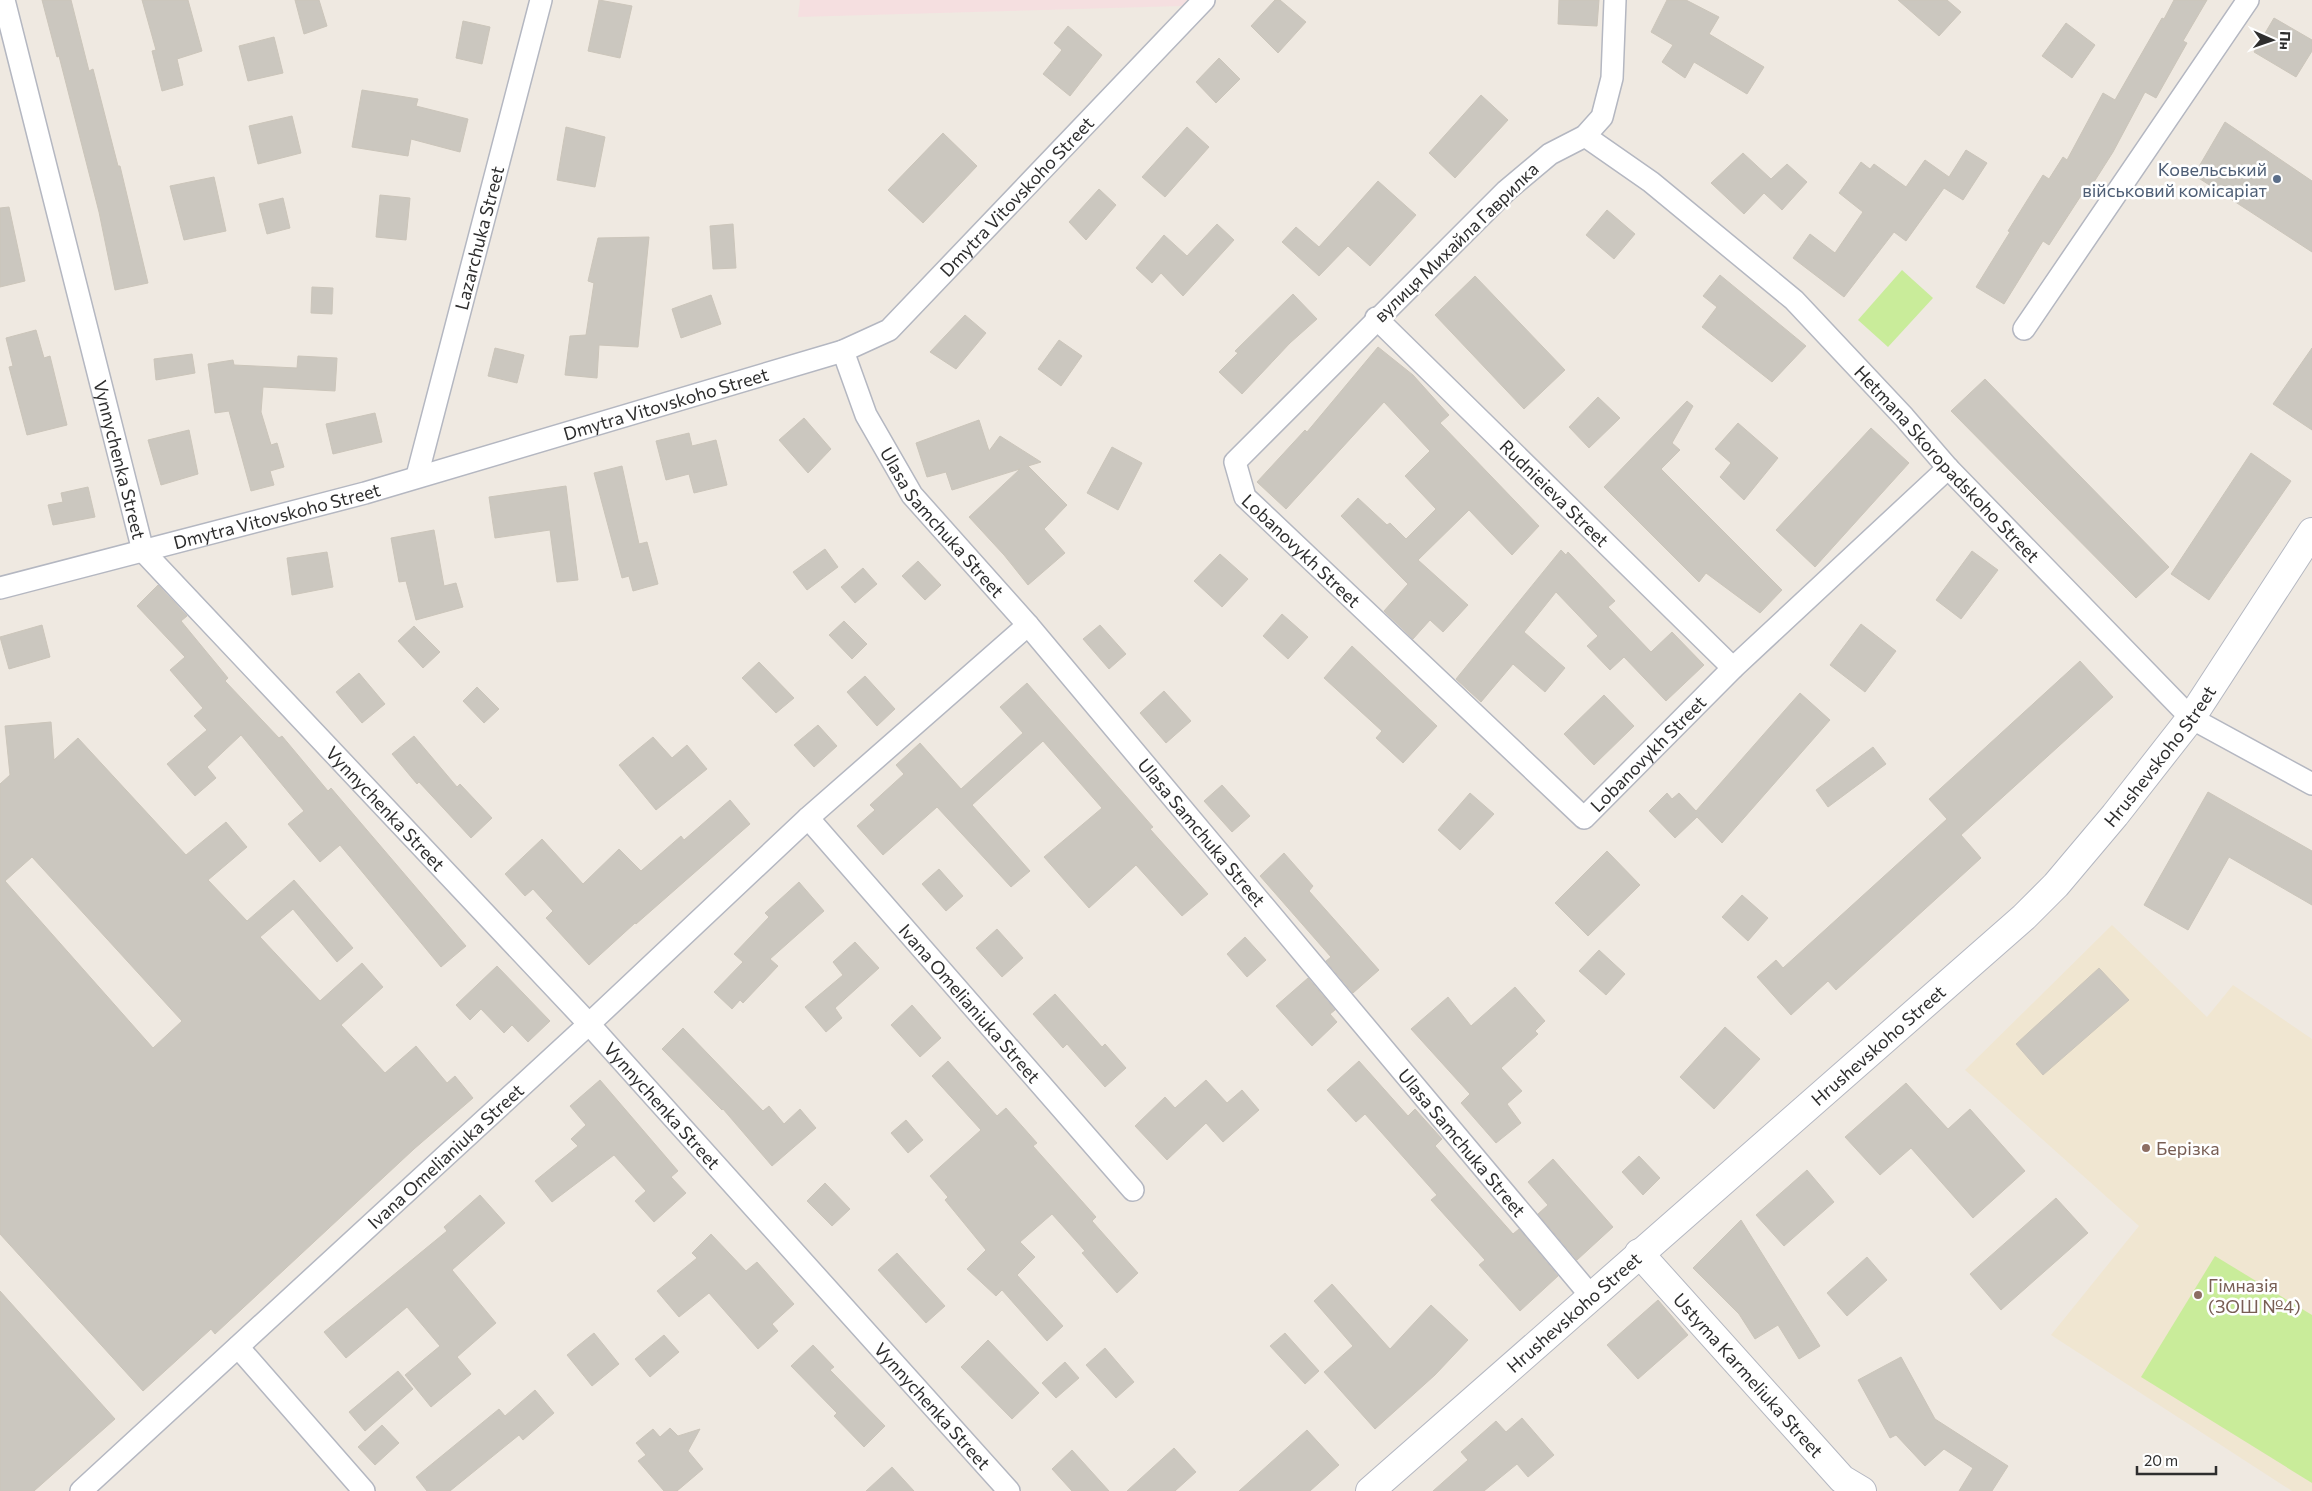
<svg xmlns="http://www.w3.org/2000/svg" width="2312" height="1491" font-family="Commissioner,sans-serif">
<style>
.education{fill:#f0e6d1}
.medical{fill:#f5dfe0}
.pitch{fill:#c9ec9a}
.building{fill:#cbc7bf;stroke:#cbc5ba;fill-rule:evenodd}
.lines{fill:none;stroke-linecap:round;stroke-linejoin:round}
.street-casing{stroke:#b4b7c1;stroke-width:24}
.secondary-casing{stroke:#b4b7c1;stroke-width:30}
.street{stroke:#fff;stroke-width:21}
.secondary{stroke:#fff;stroke-width:28}
.service-dot{fill:#5c6f8a;stroke:#fff;stroke-width:2}
.education-dot{fill:#8d6e63;stroke:#fff;stroke-width:2}
.labels{text-anchor:middle;dominant-baseline:central;stroke-width:5;stroke-linejoin:round;paint-order:stroke}
.service-label{font-size:18px;fill:#4e5e75;stroke:#fff;text-anchor:end}
.street-label{font-size:18px;fill:#2e2e2e;stroke:#fff}
.education-label{font-size:18px;fill:#785e54;stroke:#fff;text-anchor:start}
</style>
<rect width="100%" height="100%" fill="#efe9e1"/>
<!-- education -->
<polygon class="education" points="2112,925 2207,1017 2233,985 2312,1039 2312,1491 2292,1491 2051,1335 2139,1226 1965,1070"/>
<!-- medical -->
<polygon class="medical" points="800,0 1187,0 1182,6 798,17"/>
<!-- pitch -->
<g class="pitch">
<polygon points="1902,270 1933,298 1888,347 1858,320"/>
<polygon points="2215,1256 2312,1315 2312,1483 2141,1377"/>
</g>
<!-- building -->
<g class="building">
<polygon points="42,0 71,0 89,71 93,69 118,166 120,166 148,283 115,290 99,212 59,56 57,57"/>
<polygon points="142,0 188,0 202,51 177,59 183,85 162,91 152,51 156,50"/>
<polygon points="295,0 319,0 327,26 304,34"/>
<polygon points="599,0 632,6 620,58 588,51"/>
<polygon points="1275,0 1280,0 1306,22 1278,53 1251,26"/>
<polygon points="1559,0 1599,0 1597,26 1558,24"/>
<polygon points="1667,0 1686,0 1719,17 1709,34 1764,67 1747,94 1694,62 1685,78 1662,62 1673,45 1651,32"/>
<polygon points="1898,0 1947,0 1961,12 1939,36"/>
<polygon points="2174,0 2207,0 2183,41 2187,43 2156,98 2145,92 2113,152 2087,193 2084,191 2049,245 2043,241 2004,304 1976,287 2010,232 2008,231 2043,175 2049,179 2063,157 2067,160 2103,93 2115,100 2162,18 2164,19"/>
<polygon points="2274,18 2312,40 2312,51 2296,77 2254,52"/>
<polygon points="463,21 490,27 482,64 456,58"/>
<polygon points="2066,23 2095,45 2072,78 2042,56"/>
<polygon points="1068,26 1102,55 1070,96 1043,74 1062,50 1054,43"/>
<polygon points="274,37 283,73 248,81 239,46"/>
<polygon points="1219,58 1240,79 1216,103 1196,82"/>
<polygon points="362,90 418,99 416,106 468,119 460,152 411,139 408,156 352,147"/>
<polygon points="1481,95 1508,120 1455,178 1429,153"/>
<polygon points="292,116 301,153 258,164 249,126"/>
<polygon points="2225,122 2312,181 2312,252 2194,175"/>
<polygon points="566,127 605,137 595,187 557,180"/>
<polygon points="1187,127 1209,147 1165,197 1142,177"/>
<polygon points="943,133 977,166 923,223 888,190"/>
<polygon points="1966,150 1987,163 1963,200 1944,188 1906,241 1894,232 1844,297 1793,258 1810,234 1835,253 1863,212 1839,193 1861,162 1870,169 1874,164 1906,187 1925,160 1949,177"/>
<polygon points="1743,153 1771,179 1787,164 1807,182 1782,210 1764,193 1744,214 1711,183"/>
<polygon points="214,177 226,231 184,240 170,186"/>
<polygon points="1378,181 1416,215 1370,266 1348,246 1319,276 1282,242 1296,227 1319,247"/>
<polygon points="1099,189 1116,205 1086,240 1069,222"/>
<polygon points="380,195 410,198 406,240 376,237"/>
<polygon points="283,198 290,228 267,234 259,204"/>
<polygon points="9,207 25,281 0,287 0,208"/>
<polygon points="1607,210 1635,234 1614,259 1586,235"/>
<polygon points="733,224 736,268 713,269 710,226"/>
<polygon points="1217,224 1234,240 1183,296 1161,273 1152,283 1136,268 1164,235 1187,256"/>
<polygon points="649,237 638,347 599,345 597,378 565,375 570,336 586,335 594,283 588,281 598,238"/>
<polygon points="1720,275 1806,346 1772,382 1702,327 1717,307 1703,296"/>
<polygon points="1475,276 1565,370 1524,409 1435,315"/>
<polygon points="312,287 333,288 332,314 311,313"/>
<polygon points="1293,294 1317,319 1290,343 1242,394 1219,372 1238,353 1235,351"/>
<polygon points="711,295 721,324 681,338 672,309"/>
<polygon points="965,315 986,333 956,369 930,352"/>
<polygon points="36,330 44,358 50,356 67,425 27,435 9,367 13,366 6,338"/>
<polygon points="1059,340 1082,356 1061,386 1038,369"/>
<polygon points="1378,347 1413,375 1449,415 1440,423 1539,526 1512,555 1469,510 1418,560 1468,605 1443,632 1430,620 1413,639 1384,611 1408,584 1341,516 1358,498 1387,525 1390,523 1406,539 1436,509 1405,476 1430,451 1384,402 1286,509 1257,482 1305,430 1307,432"/>
<polygon points="495,348 524,355 517,383 488,376"/>
<polygon points="2312,348 2312,430 2273,404"/>
<polygon points="192,354 195,373 156,380 154,359"/>
<polygon points="298,356 337,358 335,391 263,387 261,412 271,445 277,443 284,467 270,471 274,485 251,491 229,411 215,413 208,364 233,360 234,365 297,368"/>
<polygon points="1985,379 2169,567 2136,598 1951,411"/>
<polygon points="1598,397 1620,418 1589,448 1569,427"/>
<polygon points="1687,401 1693,406 1672,443 1680,450 1661,469 1782,590 1760,613 1706,573 1699,582 1604,487"/>
<polygon points="375,413 382,442 333,454 326,424"/>
<polygon points="804,418 831,449 808,473 779,440"/>
<polygon points="979,420 989,451 1000,436 1041,462 1028,466 1067,505 1044,529 1065,553 1028,585 1004,555 969,517 1020,469 952,490 946,472 927,477 916,443"/>
<polygon points="1738,423 1778,458 1744,500 1720,477 1731,463 1715,449"/>
<polygon points="1871,428 1909,463 1815,567 1776,530"/>
<polygon points="189,430 198,474 161,485 148,440"/>
<polygon points="689,433 692,446 716,440 727,485 694,493 689,474 666,480 656,441"/>
<polygon points="1112,447 1142,463 1118,510 1087,493"/>
<polygon points="2251,453 2291,481 2209,600 2171,574"/>
<polygon points="622,466 639,544 647,542 658,584 633,591 629,576 622,578 594,473"/>
<polygon points="566,486 578,580 557,582 550,530 495,538 489,497"/>
<polygon points="88,487 95,517 53,525 48,505 63,502 61,493"/>
<polygon points="434,530 444,586 456,583 463,607 416,620 406,581 399,582 391,538"/>
<polygon points="825,549 838,567 807,590 793,572"/>
<polygon points="1561,550 1566,555 1568,552 1615,601 1608,607 1651,652 1672,632 1704,665 1666,701 1624,657 1610,670 1587,646 1598,636 1556,592 1524,632 1565,668 1545,692 1513,664 1481,702 1456,679"/>
<polygon points="1972,551 1998,570 1961,619 1936,600"/>
<polygon points="327,552 333,587 292,595 287,558"/>
<polygon points="1220,554 1248,579 1222,607 1194,581"/>
<polygon points="918,561 941,585 925,600 902,576"/>
<polygon points="863,568 877,584 855,603 841,587"/>
<polygon points="158,585 187,616 181,621 228,678 225,681 279,738 282,736 328,791 331,788 466,946 441,967 340,845 320,862 288,824 304,811 241,735 207,767 216,778 195,796 167,764 207,730 194,716 203,708 170,670 185,657 137,606"/>
<polygon points="1282,614 1308,637 1288,659 1263,636"/>
<polygon points="844,621 867,644 852,659 829,635"/>
<polygon points="1861,624 1896,651 1865,692 1830,665"/>
<polygon points="42,625 50,657 9,669 0,637"/>
<polygon points="1100,625 1126,654 1109,669 1083,639"/>
<polygon points="414,626 440,652 423,668 398,641"/>
<polygon points="1352,646 1437,726 1403,763 1376,738 1382,731 1324,678"/>
<polygon points="2080,661 2113,697 1961,835 1981,858 1836,990 1828,981 1791,1015 1757,977 1776,960 1783,968 1947,819 1929,799"/>
<polygon points="759,662 794,698 776,713 742,678"/>
<polygon points="359,673 385,704 362,723 336,692"/>
<polygon points="865,676 895,709 877,726 847,692"/>
<polygon points="1027,683 1153,827 1150,829 1208,894 1182,916 1136,865 1089,908 1044,857 1102,808 1043,741 972,805 1030,871 1011,887 937,807 883,855 857,826 875,810 870,805 904,774 896,765 920,743 961,789 1023,733 1000,707"/>
<polygon points="477,687 499,709 484,723 463,701"/>
<polygon points="1164,691 1191,721 1166,743 1140,713"/>
<polygon points="1800,693 1830,720 1722,843 1697,817 1675,838 1649,811 1667,793 1672,799 1679,793 1696,811"/>
<polygon points="1604,695 1634,726 1594,765 1564,734"/>
<path d="M51 722 54 760 78 738 186 855 226 822 247 847 208 880 247 921 294 880 353 948 337 962 293 909 260 937 320 1001 362 963 383 987 341 1025 385 1073 416 1046 447 1083 455 1076 473 1098 414 1149 215 1334 211 1329 143 1391 0 1234V784L10 775 5 726ZM32 857 182 1021 153 1048 5 881Z"/>
<polygon points="818,725 837,746 814,767 794,745"/>
<polygon points="414,736 457,787 460,784 492,818 471,838 419,782 417,784 392,754"/>
<polygon points="653,737 672,758 687,745 707,769 656,810 619,765"/>
<polygon points="1873,747 1886,764 1828,807 1816,790"/>
<polygon points="1222,785 1250,816 1232,832 1204,801"/>
<polygon points="2208,792 2312,851 2312,905 2229,857 2188,930 2144,905"/>
<polygon points="1470,793 1494,814 1460,850 1438,830"/>
<polygon points="730,800 750,824 636,924 635,923 589,965 546,918 553,911 533,889 525,896 505,874 542,839 583,884 619,849 641,871 681,836 684,840"/>
<polygon points="1607,851 1640,885 1588,936 1555,903"/>
<polygon points="1284,853 1313,886 1309,891 1379,970 1353,993 1326,961 1331,957 1260,876"/>
<polygon points="939,869 963,896 946,911 922,884"/>
<polygon points="799,882 824,911 770,959 778,966 743,1003 740,1000 732,1009 714,992 743,962 734,954 769,917 765,913"/>
<polygon points="1742,895 1768,918 1748,941 1722,917"/>
<polygon points="997,929 1023,958 1002,977 976,948"/>
<polygon points="1245,937 1266,960 1247,977 1227,954"/>
<polygon points="855,942 879,968 835,1008 842,1018 826,1032 805,1007 843,975 833,962"/>
<polygon points="1599,950 1625,974 1606,995 1579,971"/>
<polygon points="497,966 550,1021 528,1042 512,1025 504,1033 481,1009 470,1020 456,1005"/>
<polygon points="2099,968 2129,1000 2043,1075 2016,1044"/>
<polygon points="1308,978 1335,1010 1330,1014 1337,1022 1312,1046 1276,1006"/>
<polygon points="1515,987 1545,1021 1535,1031 1538,1034 1501,1068 1522,1091 1507,1104 1521,1123 1496,1143 1461,1103 1470,1094 1411,1029 1448,997 1471,1026"/>
<polygon points="1055,994 1102,1047 1105,1044 1126,1068 1105,1087 1067,1044 1063,1048 1033,1014"/>
<polygon points="912,1005 941,1038 920,1057 891,1025"/>
<polygon points="1725,1027 1760,1059 1714,1109 1680,1077"/>
<polygon points="683,1028 763,1111 769,1106 784,1124 800,1109 816,1128 772,1166 723,1109 722,1110 662,1049"/>
<polygon points="948,1061 997,1116 1006,1108 1037,1143 1033,1146 1096,1217 1092,1221 1138,1273 1117,1293 1082,1253 1085,1251 1052,1214 1020,1242 1035,1257 1017,1275 1063,1326 1047,1341 1002,1290 996,1296 967,1269 986,1250 945,1200 948,1197 930,1176 981,1130 932,1076"/>
<polygon points="1359,1061 1408,1116 1415,1109 1442,1139 1435,1146 1513,1234 1519,1229 1558,1276 1520,1311 1479,1265 1485,1260 1431,1200 1437,1195 1365,1114 1356,1122 1327,1090"/>
<polygon points="600,1080 678,1171 671,1177 686,1193 654,1222 635,1201 646,1191 614,1155 552,1202 535,1181 578,1146 571,1139 586,1125 570,1106"/>
<polygon points="1206,1080 1227,1103 1242,1090 1259,1110 1223,1142 1206,1123 1167,1160 1135,1126 1165,1097 1175,1108"/>
<polygon points="1906,1083 1948,1129 1970,1109 2025,1171 1973,1218 1911,1148 1880,1175 1845,1137"/>
<polygon points="906,1120 923,1140 908,1153 891,1133"/>
<polygon points="1639,1156 1660,1178 1643,1195 1622,1172"/>
<polygon points="1553,1159 1613,1227 1577,1260 1538,1214 1548,1205 1528,1182"/>
<polygon points="1807,1170 1834,1202 1784,1246 1756,1215"/>
<polygon points="825,1183 850,1209 832,1226 807,1201"/>
<polygon points="480,1195 505,1223 452,1270 496,1323 457,1357 471,1374 431,1407 405,1375 440,1346 407,1307 346,1358 324,1332 447,1231 444,1227"/>
<polygon points="2056,1198 2088,1233 2001,1310 1970,1274"/>
<polygon points="1741,1220 1820,1346 1799,1359 1778,1325 1755,1339 1739,1314 1693,1268"/>
<polygon points="711,1234 746,1271 757,1262 794,1304 772,1324 778,1331 758,1349 709,1293 679,1317 657,1291 697,1258 692,1253"/>
<polygon points="897,1253 945,1306 926,1323 878,1270"/>
<polygon points="1867,1257 1887,1280 1847,1316 1827,1293"/>
<polygon points="1332,1284 1390,1349 1431,1305 1468,1340 1435,1375 1375,1429 1324,1372 1353,1346 1314,1301"/>
<polygon points="0,1291 115,1419 34,1491 0,1491"/>
<polygon points="1658,1300 1688,1335 1638,1379 1607,1345"/>
<polygon points="594,1333 619,1364 592,1386 567,1355"/>
<polygon points="1285,1333 1319,1371 1305,1384 1270,1346"/>
<polygon points="664,1335 679,1352 650,1377 635,1359"/>
<polygon points="988,1340 1039,1393 1012,1419 961,1367"/>
<polygon points="813,1345 834,1367 830,1370 885,1426 864,1447 834,1416 837,1413 791,1366"/>
<polygon points="1105,1348 1134,1382 1116,1398 1086,1365"/>
<polygon points="1901,1357 1935,1419 2008,1466 1992,1491 1959,1491 1973,1468 1944,1449 1925,1466 1896,1435 1890,1438 1858,1380"/>
<polygon points="1065,1362 1079,1378 1056,1398 1042,1383"/>
<polygon points="398,1371 413,1389 365,1431 349,1412"/>
<polygon points="535,1390 554,1413 523,1440 519,1435 450,1491 427,1491 416,1477 499,1409 505,1416"/>
<polygon points="1522,1418 1554,1455 1528,1477 1517,1464 1484,1491 1433,1491 1468,1460 1461,1452 1496,1421 1506,1432"/>
<polygon points="382,1425 399,1443 375,1465 358,1447"/>
<polygon points="670,1428 678,1436 700,1429 688,1451 703,1469 677,1491 664,1491 638,1461 646,1455 636,1443 653,1429 660,1437"/>
<polygon points="1307,1430 1339,1465 1310,1491 1239,1491"/>
<polygon points="1174,1448 1196,1472 1175,1491 1127,1491"/>
<polygon points="1072,1450 1109,1491 1072,1491 1052,1469"/>
<polygon points="892,1467 914,1491 866,1491"/>
</g>
<g class="lines">
<!-- street casing -->
<g class="street-casing">
<g id="street">
<path id="s1" d="M4 0 143 551 589 1024 1009 1491"/>
<path id="s2" d="M1615 0 1612 78 1602 117 1585 136 1550 154 1506 191 1235 462 1245 497 1584 818 1733 668 1948 468"/>
<path id="s3" d="M1585 136 1651 182 1794 300 1904 417 1948 468 2191 718 2312 784"/>
<path id="s4" d="M1376 318 1733 668"/>
<polyline points="2024,329 2248,0"/>
<path id="s5" d="M843 351 866 415 912 495 1028 625 1591 1296"/>
<path id="s6" d="M417 476 541 0"/>
<path id="s7" d="M0 588 365 493 843 351 889 330 1204 0"/>
<path id="s8" d="M808 818 1133 1190"/>
<polyline points="238,1347 364,1491"/>
<path id="s9" d="M81 1491 589 1024 808 818 1028 625"/>
</g>
</g>
<!-- secondary casing -->
<g class="secondary-casing">
<g id="secondary">
<path id="s10" d="M1639 1253 1842 1479 1862 1491"/>
<path id="s11" d="M1370 1491 2024 917 2056 885 2115 815 2191 718 2312 532"/>
</g>
</g>
<!-- street -->
<use href="#street" class="street"/>
<!-- secondary -->
<use href="#secondary" class="secondary"/>
</g>
<!-- markers -->
<circle class="service-dot" cx="2277" cy="179" r="5"/>
<g class="education-dot">
<circle cx="2146" cy="1148" r="5"/>
<circle cx="2198" cy="1295" r="5"/>
</g>
<g class="labels">
<!-- service labels -->
<g class="service-label">
<text x="2267" y="169">Ковельський<tspan x="2267" dy="21">військовий комісаріат</tspan></text>
</g>
<!-- street labels -->
<g class="street-label">
<text stroke="none"><textPath href="#s7" startOffset="1111">Dmytra Vitovskoho Street</textPath></text>
<text stroke="none"><textPath href="#s6" startOffset="246">Lazarchuka Street</textPath></text>
<text transform="translate(1456 242) rotate(-44)">вулиця Михайла Гаврилка</text>
<text stroke="none"><textPath href="#s7" startOffset="691">Dmytra Vitovskoho Street</textPath></text>
<text stroke="none"><textPath href="#s1" startOffset="474">Vynnychenka Street</textPath></text>
<text stroke="none"><textPath href="#s3" startOffset="490">Hetmana Skoropadskoho Street</textPath></text>
<text stroke="none"><textPath href="#s4" startOffset="250">Rudnieieva Street</textPath></text>
<text stroke="none"><textPath href="#s7" startOffset="286">Dmytra Vitovskoho Street</textPath></text>
<text stroke="none"><textPath href="#s5" startOffset="200">Ulasa Samchuka Street</textPath></text>
<text stroke="none"><textPath href="#s2" startOffset="738">Lobanovykh Street</textPath></text>
<text stroke="none"><textPath href="#s2" startOffset="1218">Lobanovykh Street</textPath></text>
<text stroke="none"><textPath href="#s11" startOffset="1081">Hrushevskoho Street</textPath></text>
<text stroke="none"><textPath href="#s1" startOffset="922">Vynnychenka Street</textPath></text>
<text stroke="none"><textPath href="#s5" startOffset="605">Ulasa Samchuka Street</textPath></text>
<text stroke="none"><textPath href="#s8" startOffset="246">Ivana Omelianiuka Street</textPath></text>
<text stroke="none"><textPath href="#s11" startOffset="676">Hrushevskoho Street</textPath></text>
<text stroke="none"><textPath href="#s1" startOffset="1328">Vynnychenka Street</textPath></text>
<text stroke="none"><textPath href="#s5" startOffset="1010">Ulasa Samchuka Street</textPath></text>
<text stroke="none"><textPath href="#s9" startOffset="495">Ivana Omelianiuka Street</textPath></text>
<text stroke="none"><textPath href="#s11" startOffset="271">Hrushevskoho Street</textPath></text>
<text stroke="none"><textPath href="#s10" startOffset="164">Ustyma Karmeliuka Street</textPath></text>
<text stroke="none"><textPath href="#s1" startOffset="1732">Vynnychenka Street</textPath></text>
</g>
<!-- education labels -->
<g class="education-label">
<text x="2156" y="1148">Берізка</text>
<text x="2208" y="1285">Гімназія<tspan x="2208" dy="21">(ЗОШ №4)</tspan></text>
</g>
</g>
<!-- north arrow -->
<g transform="translate(2272 40) rotate(92)" stroke="#ffffff" stroke-width="4" paint-order="stroke">
<path d="M0-4L9 19L0 12L-9 19Z" fill="#2e2e2e"/>
<text y="-8" font-size="14" font-weight="bold" text-anchor="middle" fill="#2e2e2e">Пн</text>
</g>
<!-- scale -->
<path d="M2137 1466v8h79v-8" fill="none" stroke="#2e2e2e" stroke-width="2.5"/>
<text x="2144" y="1466" font-size="15" fill="#2e2e2e" stroke="#ffffff" stroke-width="4" paint-order="stroke">20 m</text>
</svg>
